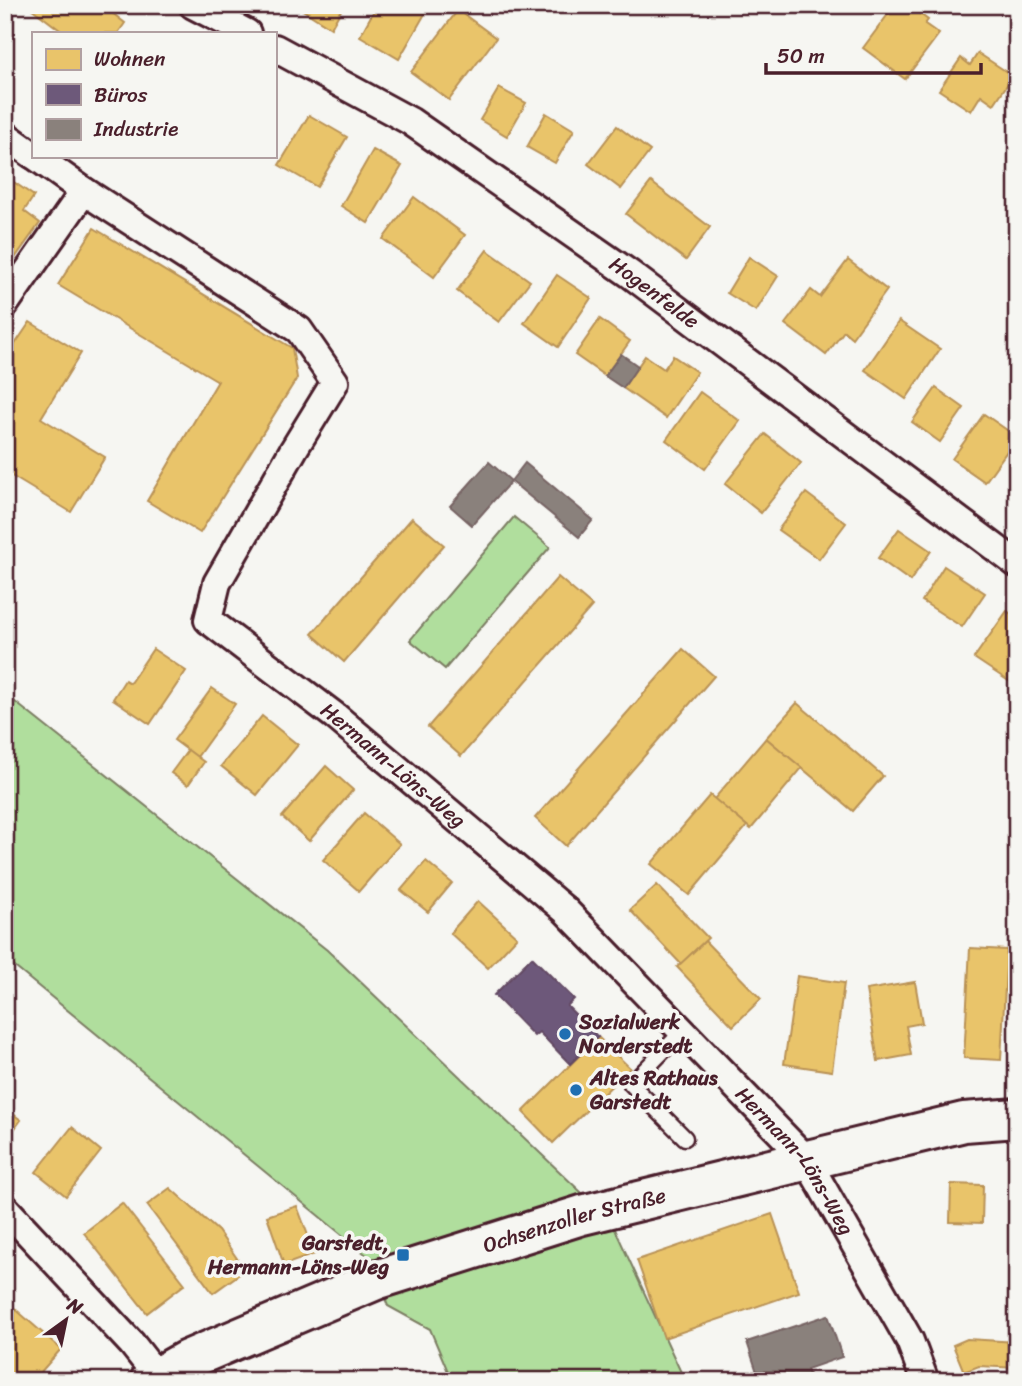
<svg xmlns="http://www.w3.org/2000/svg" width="1022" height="1386" font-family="Sriracha,sans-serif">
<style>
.green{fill:#b0de9d;stroke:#7d7e64;stroke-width:2}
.homes{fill:#e9c46a;stroke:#b99257;stroke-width:2}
.offices{fill:#6d597a;stroke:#624862;stroke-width:2}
.industry{fill:#8a817c;stroke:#776464;stroke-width:2}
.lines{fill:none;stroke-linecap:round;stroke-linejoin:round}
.lane-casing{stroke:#4a1f2b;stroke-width:19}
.street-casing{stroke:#4a1f2b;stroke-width:32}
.secondary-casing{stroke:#4a1f2b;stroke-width:44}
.lane{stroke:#f6f6f2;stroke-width:14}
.street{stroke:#f6f6f2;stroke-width:26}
.secondary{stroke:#f6f6f2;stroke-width:38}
.poi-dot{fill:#1f6fb2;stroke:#f6f6f2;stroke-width:2.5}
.labels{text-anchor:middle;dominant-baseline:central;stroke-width:7;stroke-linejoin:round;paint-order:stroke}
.street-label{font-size:21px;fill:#4a1f2b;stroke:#f6f6f2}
.poi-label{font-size:21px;font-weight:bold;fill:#4a1f2b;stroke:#f6f6f2;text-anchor:start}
</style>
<rect width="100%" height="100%" fill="#f6f6f2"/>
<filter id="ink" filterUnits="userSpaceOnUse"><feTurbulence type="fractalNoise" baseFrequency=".0143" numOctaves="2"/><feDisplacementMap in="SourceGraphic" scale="14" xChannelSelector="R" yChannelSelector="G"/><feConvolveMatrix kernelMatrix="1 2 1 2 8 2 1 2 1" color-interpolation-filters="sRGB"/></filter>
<g filter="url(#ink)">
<!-- green -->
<g class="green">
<polygon points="514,517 550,547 445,669 410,640"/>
<polygon points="5,694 327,950 582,1193 614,1227 685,1381 452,1381 430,1329 388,1306 369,1257 5,959"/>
</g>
<!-- homes -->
<g class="homes">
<polygon points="27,5 102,5 125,23 118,33 64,33"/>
<polygon points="295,5 344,5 331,28"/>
<polygon points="377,5 430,5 399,59 360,36"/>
<polygon points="895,5 908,5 928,20 925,24 939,34 905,79 863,48"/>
<polygon points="458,10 496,38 449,100 411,72"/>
<polygon points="978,53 1013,76 994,104 981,95 971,111 939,90 961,58 970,65"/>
<polygon points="499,88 526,103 507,136 480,120"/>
<polygon points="546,113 574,130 555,163 527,147"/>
<polygon points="309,115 347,137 317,187 279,165"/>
<polygon points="617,126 650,151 621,189 588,164"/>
<polygon points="373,150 402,166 368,223 341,206"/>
<polygon points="5,176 34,196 24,211 40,223 5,272"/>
<polygon points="651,182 710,227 686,260 626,214"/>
<polygon points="414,197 465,235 434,277 383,239"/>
<polygon points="94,228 292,348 297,378 200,533 147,501 218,381 58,285"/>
<polygon points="487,250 530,281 499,322 457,291"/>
<polygon points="749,257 778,276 756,311 727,293"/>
<polygon points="848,260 887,290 852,338 844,331 826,355 785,324 811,290 820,297"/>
<polygon points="557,275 591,298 558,347 524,323"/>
<polygon points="600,319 630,341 605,376 575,355"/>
<polygon points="899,321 940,349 906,399 865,370"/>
<polygon points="30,322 81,353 41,418 105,457 71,512 5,472 5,359"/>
<polygon points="645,356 664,369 673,356 697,372 666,418 623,388"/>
<polygon points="936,388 964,408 940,442 912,422"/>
<polygon points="700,392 740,421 705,469 666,440"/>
<polygon points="984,414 1017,437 985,482 952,459"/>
<polygon points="765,434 801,463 761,513 725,484"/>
<polygon points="806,493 846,523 819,559 778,530"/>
<polygon points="412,518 444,545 344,662 312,634"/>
<polygon points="899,529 931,551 910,581 878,558"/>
<polygon points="944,566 985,593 962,627 922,601"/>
<polygon points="558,577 592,606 461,756 428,727"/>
<polygon points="1007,611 1017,618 1017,672 1010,682 974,658"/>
<polygon points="153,649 186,671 150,724 113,699 125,680 130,683"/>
<polygon points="683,649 714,676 566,846 535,818"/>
<polygon points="212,688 235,704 197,757 174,740"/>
<polygon points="797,703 883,776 853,811 766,738"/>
<polygon points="262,716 298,745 257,795 221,766"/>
<polygon points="766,738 802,768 751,829 714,799"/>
<polygon points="188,750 204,762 188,785 171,773"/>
<polygon points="326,766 353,790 309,841 282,817"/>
<polygon points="710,795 747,826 689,895 651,864"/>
<polygon points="364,813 400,844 359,891 323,860"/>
<polygon points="426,861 452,883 428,912 401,890"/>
<polygon points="657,885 708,938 681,964 630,910"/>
<polygon points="478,901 517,937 488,968 450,933"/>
<polygon points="705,941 761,999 733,1026 677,967"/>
<polygon points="970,948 1007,950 1001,1060 964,1058"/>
<polygon points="797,976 844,983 832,1071 784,1064"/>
<polygon points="915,982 922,1023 906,1026 911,1055 878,1061 866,990"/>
<polygon points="598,1037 630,1068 553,1143 523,1112"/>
<polygon points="5,1108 21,1120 5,1142"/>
<polygon points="72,1127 101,1151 66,1196 36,1172"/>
<polygon points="951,1184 983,1185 982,1223 950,1222"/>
<polygon points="170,1188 218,1231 245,1270 213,1293 147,1205"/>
<polygon points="122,1203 185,1284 147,1313 84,1233"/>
<polygon points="297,1206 315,1254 284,1265 267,1216"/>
<polygon points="772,1214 799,1292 664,1338 637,1260"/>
<polygon points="5,1300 61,1349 33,1381 5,1381"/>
<polygon points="967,1339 1017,1342 1017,1368 979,1366 964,1372 953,1345"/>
</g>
<!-- offices -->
<polygon class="offices" points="532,957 574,999 567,1006 598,1037 570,1064 539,1032 534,1036 494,995"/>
<!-- industry -->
<g class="industry">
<polygon points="621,354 638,366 623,388 605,376"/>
<polygon points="489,462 511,481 472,525 450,506"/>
<polygon points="525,463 593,520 579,537 511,481"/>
<polygon points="828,1315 842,1357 807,1369 811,1381 760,1381 747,1342"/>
</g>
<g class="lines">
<!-- lane casing -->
<g class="lane-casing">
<polyline id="lane" points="682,1032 631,1084 685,1138"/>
</g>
<!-- street casing -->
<g class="street-casing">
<g id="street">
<polyline points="193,5 247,33"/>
<path id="s1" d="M275 48 410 121 630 274 1017 564"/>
<polyline points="5,135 33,155"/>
<path id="s2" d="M35 156 84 191 299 330 335 382 294 449 217 583 208 620 335 716 565 910 806 1159 910 1341 925 1381"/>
<polyline points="5,304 84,191"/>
<polyline points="5,1208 132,1344 161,1381"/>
</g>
</g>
<!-- secondary casing -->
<g class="secondary-casing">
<g id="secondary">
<path id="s3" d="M150 1381 187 1360 376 1280 582 1215 964 1122 1017 1118"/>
</g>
</g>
<!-- lane -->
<use href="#lane" class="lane"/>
<!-- street -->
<use href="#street" class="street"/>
<!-- secondary -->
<use href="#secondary" class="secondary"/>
</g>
</g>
<!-- markers -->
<g class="poi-dot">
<circle cx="565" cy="1034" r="7"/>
<circle cx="576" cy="1090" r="7"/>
<rect x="396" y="1248" width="14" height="14" rx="3.5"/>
</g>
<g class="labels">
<!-- street labels -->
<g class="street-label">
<text stroke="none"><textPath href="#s1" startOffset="452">Hogenfelde</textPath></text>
<text stroke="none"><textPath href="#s2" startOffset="886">Hermann-Löns-Weg</textPath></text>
<text stroke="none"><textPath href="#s2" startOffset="1452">Hermann-Löns-Weg</textPath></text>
<text stroke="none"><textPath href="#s3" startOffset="455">Ochsenzoller Straße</textPath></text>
</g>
<!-- poi labels -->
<g class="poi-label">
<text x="579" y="1022">Sozialwerk<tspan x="579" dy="24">Norderstedt</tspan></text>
<text x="590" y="1078">Altes Rathaus<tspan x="590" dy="24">Garstedt</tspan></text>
<text x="389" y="1243" text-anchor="end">Garstedt,<tspan x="389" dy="24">Hermann-Löns-Weg</tspan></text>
</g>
</g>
<!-- margin -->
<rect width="1022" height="1386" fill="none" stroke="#f6f6f2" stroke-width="28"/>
<rect x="14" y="14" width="994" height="1358" fill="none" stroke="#4a1f2b" stroke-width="2.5" filter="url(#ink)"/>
<!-- legend -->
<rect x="32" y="32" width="245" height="126" fill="#f6f6f2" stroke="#b1a0a2" stroke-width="2"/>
<rect x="46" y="49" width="35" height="21" fill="#e9c46a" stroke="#b1a0a2" stroke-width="2"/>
<text x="94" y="66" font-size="21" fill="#4a1f2b">Wohnen</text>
<rect x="46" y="84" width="35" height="21" fill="#6d597a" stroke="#b1a0a2" stroke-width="2"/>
<text x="94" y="102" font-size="21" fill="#4a1f2b">Büros</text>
<rect x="46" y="119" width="35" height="21" fill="#8a817c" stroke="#b1a0a2" stroke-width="2"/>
<text x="94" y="136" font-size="21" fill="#4a1f2b">Industrie</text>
<!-- north arrow -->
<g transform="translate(66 1320) rotate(33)" stroke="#f6f6f2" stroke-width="5" paint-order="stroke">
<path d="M0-5L12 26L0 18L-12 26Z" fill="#4a1f2b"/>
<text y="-10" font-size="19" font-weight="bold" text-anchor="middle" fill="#4a1f2b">N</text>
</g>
<!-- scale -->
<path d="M766 63v10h215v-10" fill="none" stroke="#4a1f2b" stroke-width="3.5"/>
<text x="777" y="63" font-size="21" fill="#4a1f2b" stroke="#f6f6f2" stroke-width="5" paint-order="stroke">50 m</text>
</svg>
